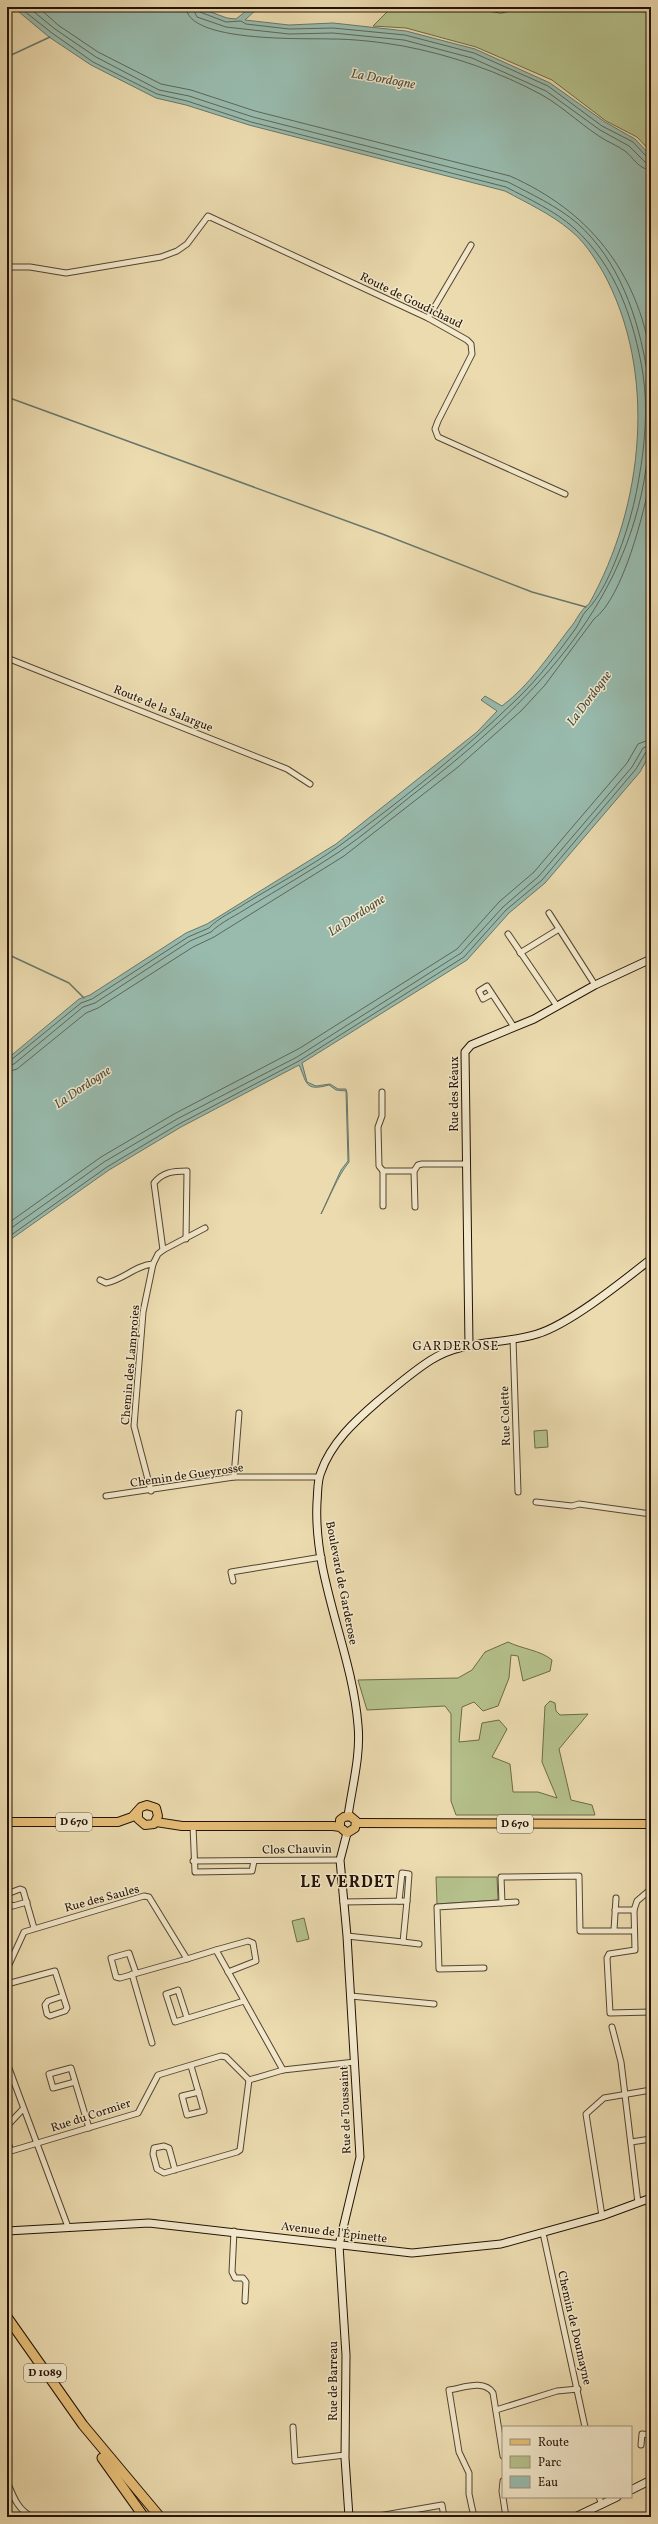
<svg xmlns="http://www.w3.org/2000/svg" width="658" height="2524" font-family="Vollkorn,serif">
<style>
.green{fill:#b5c18c;stroke:#6c6a49}
.water{fill:#98bbae;stroke:#69776b}
.lines{fill:none;stroke-linecap:round;stroke-linejoin:round}
.shore{stroke:#5e665a;stroke-width:1}
.stream{stroke:#69776b;stroke-width:1.5}
.street-casing{stroke:#554430;stroke-width:7}
.secondary-casing{stroke:#231206;stroke-width:9}
.primary-casing{stroke:#231206;stroke-width:10}
.highway-casing{stroke:#231206;stroke-width:11}
.street{stroke:#f2e8cb;stroke-width:5}
.secondary{stroke:#f2e8cb;stroke-width:7}
.primary{stroke:#e6be78;stroke-width:8}
.highway{stroke:#e6be78;stroke-width:9}
.labels{text-anchor:middle;dominant-baseline:central;stroke-width:3;stroke-linejoin:round;paint-order:stroke}
.shield{fill:#f2e8cb;stroke:#615241;stroke-width:1}
.shield-label{font-size:11px;font-weight:bold;fill:#231206}
.street-label{font-size:12px;fill:#231206;stroke:#f2e8cb}
.water-label{font-size:13px;font-style:italic;fill:#4c4d41;stroke:#f2e8cb}
.neighbourhood-label{font-size:13px;letter-spacing:1px;fill:#231206;stroke:#f2e8cb}
.district-label{font-size:16px;font-weight:bold;letter-spacing:1px;fill:#231206;stroke:#f2e8cb}
</style>
<rect width="100%" height="100%" fill="#ebdbaf"/>
<filter id="stains"><feTurbulence type="fractalNoise" baseFrequency=".005" numOctaves="4"/><feColorMatrix values="0 0 0 0 .2 0 0 0 0 .09 0 0 0 0 .02 0 0 0 .5 -.17"/></filter>
<radialGradient id="worn" r=".72"><stop offset=".6" stop-color="#630" stop-opacity="0"/><stop offset="1" stop-color="#630" stop-opacity=".3"/></radialGradient>
<!-- green -->
<g class="green">
<polygon points="392,7 651,7 651,152 637,137 606,121 552,80 476,47 406,28 373,26"/>
<polygon points="547,1430 548,1447 535,1448 534,1431"/>
<path d="M508 1642C522 1649 540 1650 552 1660L550 1671 523 1681 518 1656 511 1655 509 1678 498 1706 483 1711 474 1702 462 1707 459 1742 479 1740 482 1723 499 1720 507 1729 492 1757 510 1764 513 1792H538L557 1798 542 1762 545 1706 550 1701 555 1703 556 1711 560 1715 588 1714 559 1749 571 1800 592 1805 595 1815H456L451 1801V1714L445 1706 367 1710 358 1680 458 1678 472 1670 485 1652Z"/>
<polygon points="436,1877 497,1877 498,1900 437,1904"/>
<polygon points="304,1918 309,1939 297,1942 292,1921"/>
</g>
<!-- water -->
<path class="water" d="M13 7H197L227 18 236 19 251 7H259L245 20 289 25 333 23 406 31 475 49 550 83 605 122 635 139 651 156V752L640 772 545 883 509 913 467 960 302 1063 307 1082 316 1086 330 1084 338 1089H346L347 1093 349 1162C337 1177 330 1197 321 1214L341 1170 348 1161 346 1091 336 1090 329 1085C304 1092 307 1082 299 1065L181 1127 109 1170 7 1242V1059L79 999 90 995 186 933 207 924 336 844 477 732 497 711 481 700 485 696 502 706C530 685 549 655 570 628 577 620 580 610 589 604 644 506 658 372 603 272 594 257 584 241 570 230 551 214 527 203 505 191L249 125 186 105 156 98 91 65 49 37Z"/>
<g class="lines">
<!-- shore -->
<g class="shore">
<path d="M38 7 58 25 98 52 161 84 191 90 255 111 510 176C589 211 637 271 651 357"/>
<path d="M186 7C187 43 305 38 331 39 354 39 380 42 403 46 451 55 500 72 542 95 565 108 584 128 607 141 613 144 619 147 625 151 634 158 638 169 651 170"/>
<polyline points="192,7 197,17 226,27 289,34 333,33 404,40 472,58 546,91 600,130 629,146 645,162 651,164"/>
<polyline points="197,7 200,12 226,22 241,21 246,24 289,29 333,28 405,35 474,53 548,86 602,126 633,142 647,157 651,159"/>
<path d="M7 1061 11 1060 81 1003 92 999 188 937 209 928C218 918 234 911 246 903 277 884 310 867 339 846 401 801 462 752 516 700 538 679 558 653 576 628 580 622 582 615 586 611 595 602 600 593 606 582 622 549 633 514 639 478 645 444 648 408 643 374 634 320 616 266 574 228 555 211 529 199 506 187L251 122 187 101 157 94 93 62 52 33 19 7"/>
<path d="M7 1066 14 1064 83 1007 95 1003 190 941 211 932C221 922 237 915 249 907 279 889 310 871 339 852 364 835 387 815 411 796 518 713 619 620 644 481 650 444 653 407 647 371 638 317 619 260 577 223 557 206 531 194 508 182L253 117 189 96 159 90 96 57 55 29 28 7"/>
<path d="M7 1072 17 1069 86 1013 98 1008 193 947 214 937 344 856 458 767 522 710 545 685 594 619C623 598 645 510 651 475"/>
<polyline points="7,1224 101,1157 174,1114 300,1048 457,949 499,902 534,872 627,763 638,744 651,739"/>
<polyline points="7,1231 104,1162 177,1119 297,1057 461,953 503,907 539,876 632,767 643,748 651,745"/>
<polyline points="7,1238 107,1167 179,1124 299,1061 464,957 506,910 542,880 636,769 646,752 651,750"/>
</g>
<!-- stream -->
<g class="stream">
<polyline points="7,57 50,37"/>
<polyline points="7,397 385,535 532,592 586,607"/>
<polyline points="7,954 69,983 84,998"/>
</g>
<!-- street casing -->
<g class="street-casing">
<g id="street">
<polyline points="481,7 501,10 514,7"/>
<polyline points="7,267 30,267 66,273 161,257 177,251 187,244 208,216 428,318 467,340 471,344 472,354 438,421 435,429 438,437 565,494"/>
<polyline points="428,318 471,245"/>
<polyline points="7,658 287,769 310,784"/>
<polyline points="549,913 595,985"/>
<polyline points="508,934 557,1006"/>
<polyline points="520,953 559,929"/>
<polyline points="492,994 483,999 479,991 487,986 514,1027"/>
<polyline points="382,1092 382,1116 378,1127 379,1166 383,1171"/>
<polyline points="414,1171 415,1207"/>
<polyline points="383,1206 383,1171 414,1171 418,1165 422,1164 467,1164"/>
<path d="M163 1250 154 1183C163 1172 173 1171 187 1171L186 1239"/>
<polyline points="153,1264 158,1254 163,1250 205,1228"/>
<path d="M100 1280 106 1283C123 1280 136 1265 153 1264L143 1312 134 1426 151 1491"/>
<polyline points="513,1339 518,1492"/>
<polyline points="234,1477 239,1413"/>
<polyline points="106,1496 234,1477 319,1477"/>
<polyline points="536,1502 572,1506 579,1504 651,1514"/>
<polyline points="233,1581 231,1572 322,1557"/>
<polyline points="193,1826 195,1872 252,1871 254,1861"/>
<polyline points="193,1861 340,1860"/>
<polyline points="651,1889 637,1901 634,1910 635,1950 609,1954 607,1958 610,2013 651,2012"/>
<polyline points="7,1894 20,1889 23,1890 34,1928"/>
<polyline points="7,1897 9,1904 13,1906 27,1902"/>
<polyline points="399,1901 402,1873 409,1874 407,1901"/>
<polyline points="343,1902 407,1901 403,1942 347,1936"/>
<polyline points="502,1903 501,1877 579,1876 580,1931 634,1931"/>
<polyline points="615,1910 634,1910"/>
<polyline points="614,1930 616,1898"/>
<polyline points="403,1942 419,1944"/>
<polyline points="216,1950 248,1941 253,1943 256,1961 228,1972"/>
<polyline points="484,1968 439,1969 437,1907 516,1902"/>
<polyline points="7,1969 24,1932 144,1896 149,1897 187,1959 216,1950 283,2070"/>
<polyline points="136,1973 129,1953 111,1958 116,1977 120,1978 187,1959"/>
<polyline points="132,1974 152,2043"/>
<polyline points="7,1984 55,1971 67,2008 65,2011 50,2016 47,2014 45,2005 48,2001 63,1996"/>
<polyline points="351,1996 434,2004"/>
<polyline points="187,2018 178,1990 166,1994 175,2022 244,2001"/>
<polyline points="612,2027 621,2062 638,2203"/>
<polyline points="7,2063 68,2227"/>
<polyline points="191,2066 204,2111 187,2115 182,2096 199,2092"/>
<polyline points="75,2082 53,2088 49,2074 71,2068 89,2128"/>
<polyline points="7,2126 23,2109"/>
<polyline points="7,2140 11,2151 138,2113 158,2075 221,2056 226,2057 249,2080 283,2070 355,2062"/>
<polyline points="631,2142 651,2139"/>
<polyline points="175,2170 169,2148 164,2146 154,2148 153,2154 157,2169 164,2173 237,2152 240,2150 249,2080"/>
<polyline points="649,2199 651,2207"/>
<polyline points="602,2216 586,2114 604,2098 651,2090"/>
<polyline points="234,2231 232,2272 235,2278 243,2278 246,2282 245,2301"/>
<polyline points="543,2233 585,2427"/>
<polyline points="496,2410 557,2391 578,2389"/>
<polyline points="293,2427 295,2461 345,2455"/>
<polyline points="641,2445 642,2434 651,2435"/>
<path d="M7 2481C13 2496 18 2511 33 2517"/>
<polyline points="503,2481 502,2491 506,2517"/>
<polyline points="599,2497 602,2505"/>
<polyline points="373,2517 442,2505 444,2517"/>
<path d="M474 2517 469 2494V2473L459 2452 449 2390C463 2388 484 2379 493 2393L503 2456"/>
</g>
</g>
<!-- secondary casing -->
<g class="secondary-casing">
<g id="secondary">
<polyline points="469,1345 465,1052 471,1045 534,1019 595,985 651,959"/>
<path d="M348 1816C352 1787 361 1755 358 1725 352 1650 313 1578 317 1502 318 1492 317 1481 321 1472 331 1443 355 1421 377 1402 395 1387 412 1372 431 1360 464 1339 502 1345 537 1334 570 1324 623 1281 651 1259"/>
<polyline points="347,1833 340,1860 347,1936 360,2157 339,2245 346,2355 345,2458 349,2517"/>
<polyline points="7,2231 149,2223 412,2253 501,2244 602,2216 651,2198"/>
<polyline points="631,2490 651,2480"/>
<polyline points="575,2517 617,2497"/>
</g>
</g>
<!-- primary casing -->
<g class="primary-casing">
<g id="primary">
<polyline points="7,1822 118,1822 132,1817 141,1807 147,1805 156,1808 158,1816 154,1824 145,1825 138,1819 138,1812"/>
<polyline points="156,1822 182,1826 333,1826 340,1827 347,1833 355,1828 356,1821 350,1816 344,1817 340,1820 340,1827"/>
<polyline points="356,1823 651,1824"/>
</g>
</g>
<!-- highway casing -->
<g class="highway-casing">
<g id="highway">
<polyline points="7,2317 83,2425 160,2517"/>
<polyline points="102,2458 144,2517"/>
</g>
</g>
<!-- street -->
<use href="#street" class="street"/>
<!-- secondary -->
<use href="#secondary" class="secondary"/>
<!-- primary -->
<use href="#primary" class="primary"/>
<!-- highway -->
<use href="#highway" class="highway"/>
</g>
<g class="labels">
<!-- shield labels -->
<g class="shield">
<rect x="56" y="1813" width="36" height="18" rx="3"/>
<rect x="497" y="1815" width="36" height="18" rx="3"/>
<rect x="24" y="2364" width="42" height="18" rx="3"/>
</g>
<g class="shield-label">
<text x="74" y="1822">D 670</text>
<text x="515" y="1824">D 670</text>
<text x="45" y="2373">D 1089</text>
</g>
<!-- street labels -->
<g class="street-label">
<text transform="translate(411 301) rotate(26)">Route de Goudichaud</text>
<text transform="translate(163 709) rotate(22)">Route de la Salargue</text>
<text transform="translate(455 1094) rotate(-90)">Rue des Réaux</text>
<text transform="translate(131 1365) rotate(-85)">Chemin des Lamproies</text>
<text transform="translate(506 1416) rotate(-92)">Rue Colette</text>
<text transform="translate(187 1476) rotate(-8)">Chemin de Gueyrosse</text>
<text transform="translate(341 1583) rotate(79)">Boulevard de Garderose</text>
<text transform="translate(297 1850) rotate(-1)">Clos Chauvin</text>
<text transform="translate(102 1899) rotate(-15)">Rue des Saules</text>
<text transform="translate(346 2110) rotate(-92)">Rue de Toussaint</text>
<text transform="translate(91 2116) rotate(-18)">Rue du Cormier</text>
<text transform="translate(334 2233) rotate(7)">Avenue de l'Épinette</text>
<text transform="translate(574 2328) rotate(77)">Chemin de Doumayne</text>
<text transform="translate(334 2381) rotate(-90)">Rue de Barreau</text>
</g>
<!-- water labels -->
<g class="water-label">
<text transform="translate(383 80) rotate(10)">La Dordogne</text>
<text transform="translate(590 699) rotate(-53)">La Dordogne</text>
<text transform="translate(357 916) rotate(-33)">La Dordogne</text>
<text transform="translate(83 1088) rotate(-34)">La Dordogne</text>
</g>
<!-- neighbourhood labels -->
<g class="neighbourhood-label">
<text x="456" y="1347">GARDEROSE</text>
</g>
<!-- district labels -->
<g class="district-label">
<text x="348" y="1883">LE VERDET</text>
</g>
</g>
<!-- margin -->
<rect width="658" height="2524" fill="none" stroke="#ebdbaf" stroke-width="24"/>
<rect x="8" y="8" width="642" height="2508" fill="none" stroke="#231206" stroke-width="2"/>
<rect x="12" y="12" width="634" height="2500" fill="none" stroke="#231206"/>
<!-- legend -->
<rect x="502" y="2426" width="130" height="72" fill="#f2e8cb" stroke="#9f927c"/>
<rect x="510" y="2439" width="20" height="6" fill="#e6be78" stroke="#9f927c"/>
<text x="538" y="2446" font-size="12" fill="#231206">Route</text>
<rect x="510" y="2456" width="20" height="12" fill="#b5c18c" stroke="#9f927c"/>
<text x="538" y="2466" font-size="12" fill="#231206">Parc</text>
<rect x="510" y="2476" width="20" height="12" fill="#98bbae" stroke="#9f927c"/>
<text x="538" y="2486" font-size="12" fill="#231206">Eau</text>
<rect width="100%" height="100%" filter="url(#stains)"/>
<rect width="100%" height="100%" fill="url(#worn)"/>
</svg>
